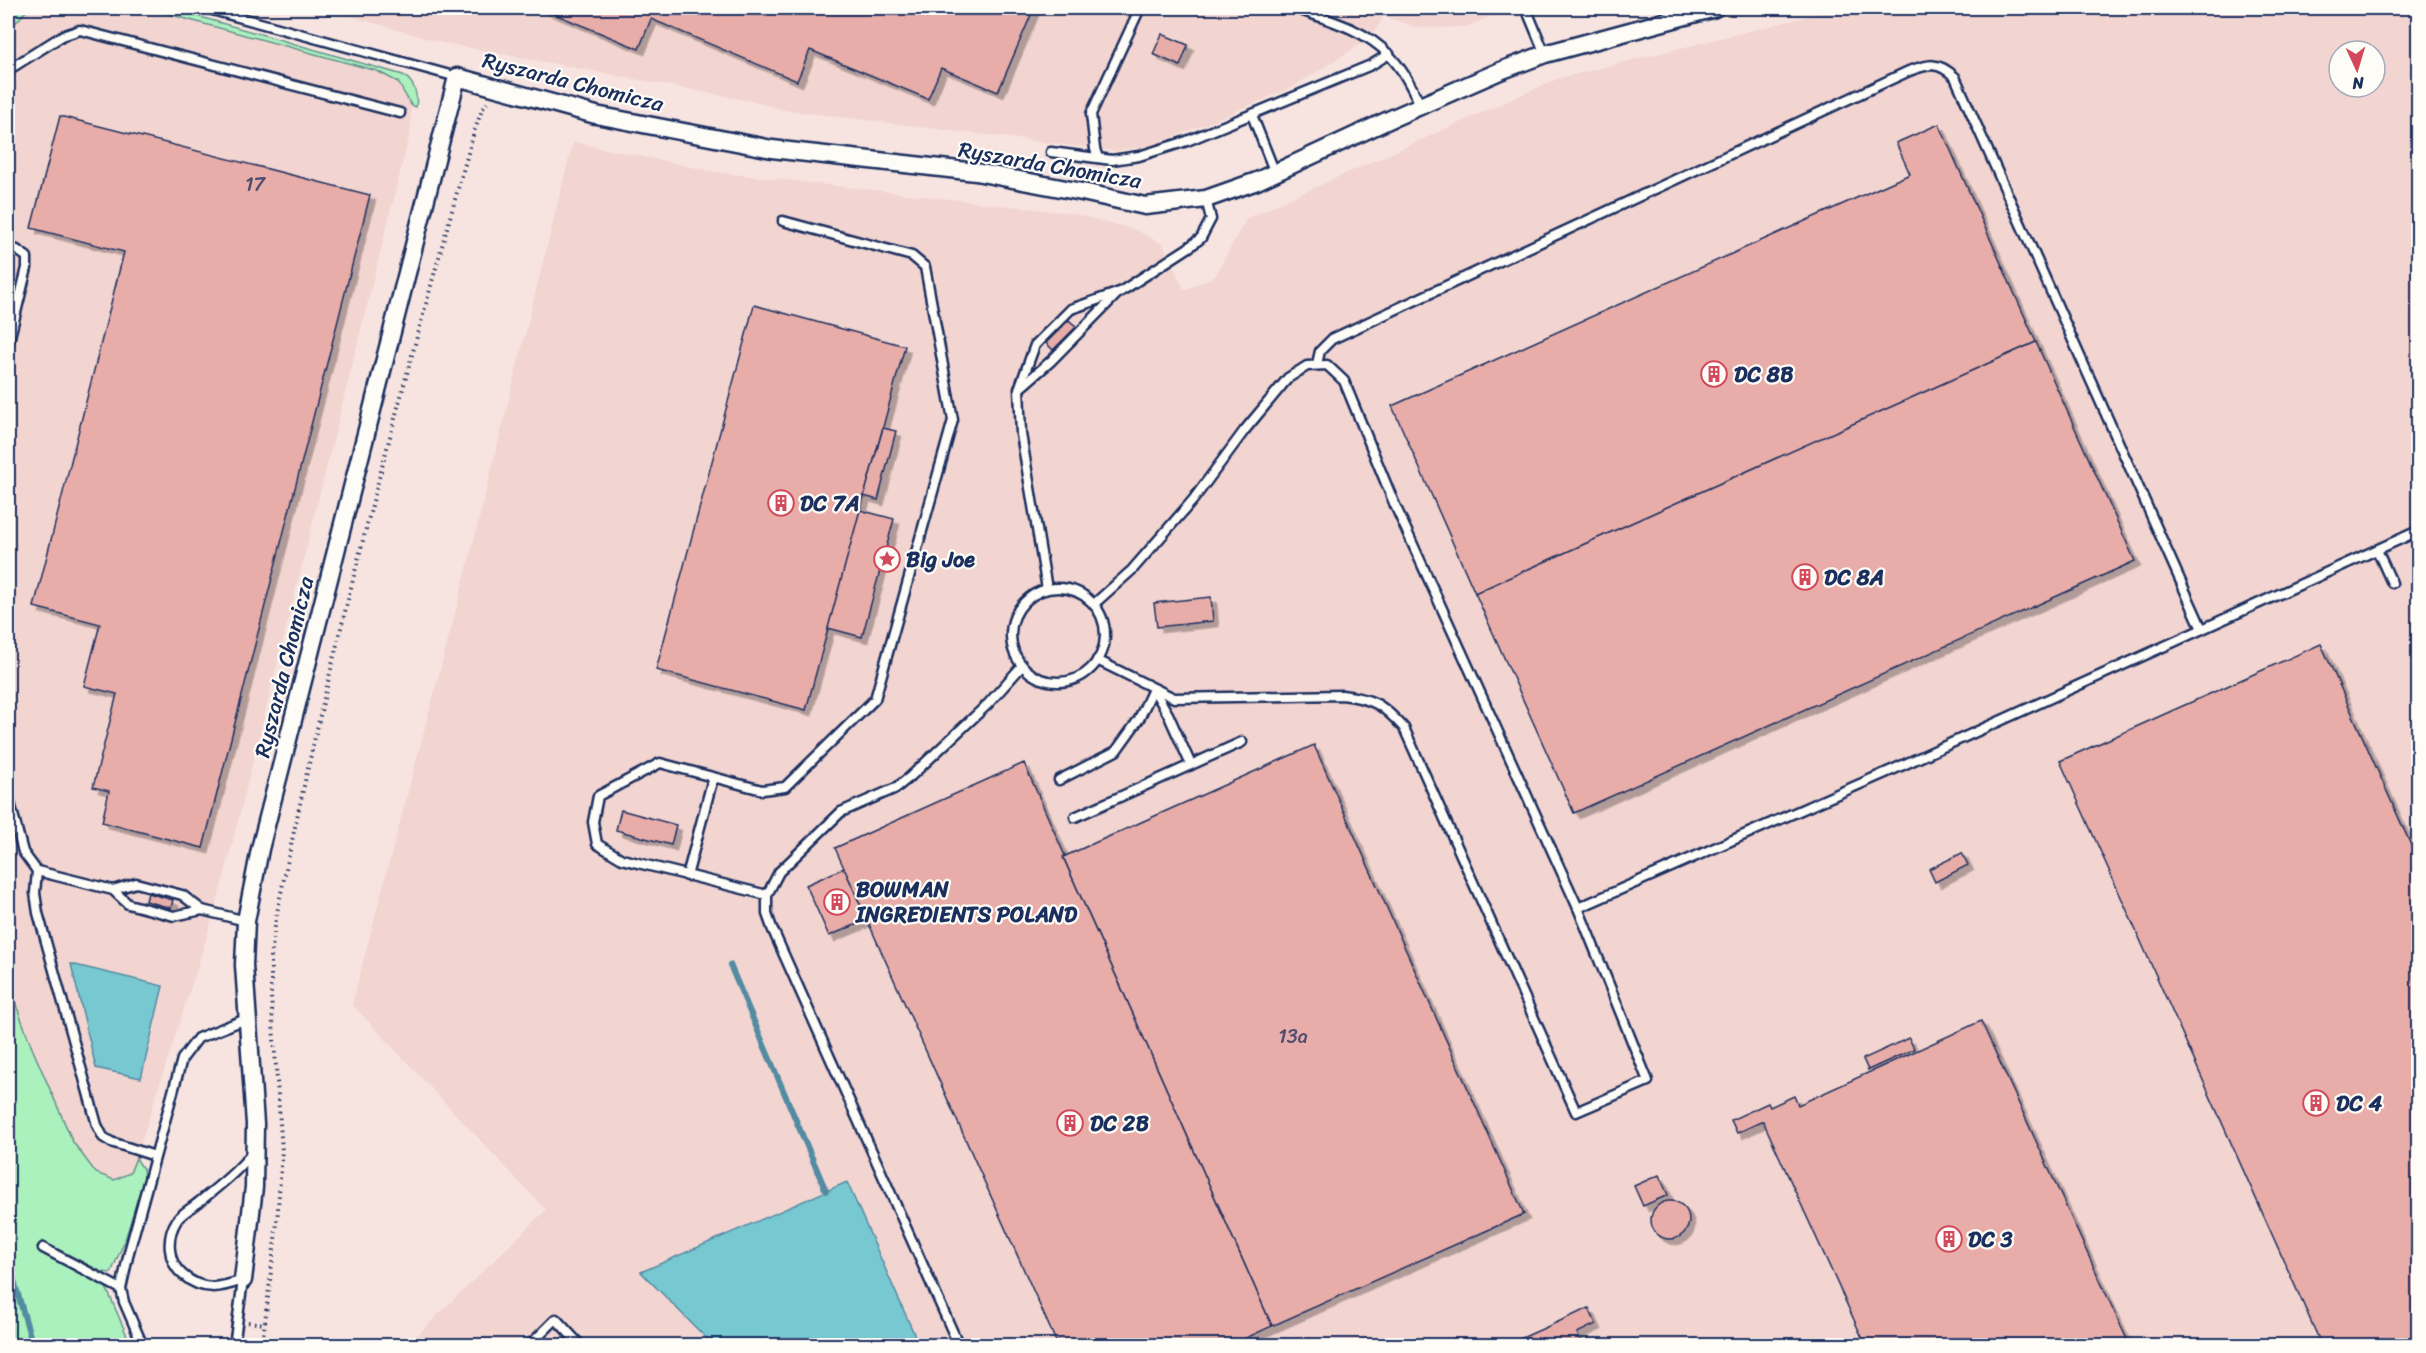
<svg xmlns="http://www.w3.org/2000/svg" width="2426" height="1353" font-family="Sriracha,sans-serif">
<style>
.built{fill:#f2d4d0;fill-rule:evenodd}
.green{fill:#abf1bd;stroke:#63908e;stroke-width:1.5}
.water{fill:#78c8d1;stroke:#538ba3;stroke-width:1.5}
.lines{fill:none;stroke-linecap:round;stroke-linejoin:round}
.stream{stroke:#538ba3;stroke-width:6}
.building{fill:#e8ada9;stroke:#1b2f5e;stroke-width:1.5;filter:url(#shadow)}
.service-casing{stroke:#1b2f5e;stroke-width:13}
.minor-casing{stroke:#1b2f5e;stroke-width:21}
.path{stroke:#1b2f5e;stroke-width:4;stroke-dasharray:1.5 4.5;stroke-linecap:butt}
.service{stroke:#fdfcf7;stroke-width:8}
.minor{stroke:#fdfcf7;stroke-width:16}
.labels{text-anchor:middle;dominant-baseline:central;stroke-width:4.5;stroke-linejoin:round;paint-order:stroke}
.number-label{font-size:20px;fill:#4e4e71}
.street-label{font-size:22px;fill:#1b2f5e;stroke:#fdfcf7}
.poi-label{font-size:22px;font-weight:bold;fill:#1b2f5e;stroke:#fdfcf7;text-anchor:start}
</style>
<defs>
<filter id="shadow"><feDropShadow dx="5.5" dy="5.5" stdDeviation="0" flood-color="#0004"/></filter>
</defs>
<rect width="100%" height="100%" fill="#f7e4e0"/>
<filter id="ink" filterUnits="userSpaceOnUse"><feTurbulence type="fractalNoise" baseFrequency=".0167" numOctaves="2"/><feDisplacementMap in="SourceGraphic" scale="12" xChannelSelector="R" yChannelSelector="G"/><feConvolveMatrix kernelMatrix="1 2 1 2 8 2 1 2 1" color-interpolation-filters="sRGB"/></filter>
<g filter="url(#ink)">
<!-- built -->
<g class="built">
<polygon points="29,8 146,8 377,71 398,82 411,105 411,129 224,877 205,943 136,1158 130,1173 114,1180 96,1173 73,1142 32,1048 8,983 8,31"/>
<polygon points="323,8 1531,8 1490,17 1465,27 1419,28 1383,16 1378,27 1359,45 1293,87 1155,145 1115,151 784,110 751,101 439,42"/>
<path d="M1841 8H2418V1345H407L546 1210 352 1004 465 576 573 142 715 172 1070 213 1136 230 1163 244 1184 290 1215 276 1247 218 1557 79ZM2339 51H2375V87H2339Z"/>
</g>
<!-- green -->
<g class="green">
<polygon points="8,8 29,8 8,31"/>
<path d="M146 8H169L403 75C414 82 418 94 416 107L411 105 398 82 377 71Z"/>
<polygon points="8,983 32,1048 73,1142 96,1173 114,1180 130,1173 136,1158 143,1169 144,1178 125,1240 111,1273 102,1272 42,1241 37,1248 106,1287 131,1345 8,1345"/>
</g>
<!-- water -->
<g class="water">
<polygon points="71,964 163,986 141,1078 96,1068"/>
<polygon points="847,1182 919,1345 713,1345 641,1272"/>
</g>
<g class="lines">
<!-- stream -->
<g class="stream">
<polyline points="730,965 826,1191"/>
<polyline points="8,1260 33,1346"/>
</g>
</g>
<!-- building -->
<g class="building">
<polygon points="540,8 1034,8 998,92 941,68 928,99 810,50 797,81 651,19 639,49"/>
<polygon points="1162,34 1188,45 1180,66 1153,54"/>
<polygon points="60,116 370,195 203,848 102,822 109,791 93,787 117,694 84,686 100,624 34,607 124,252 31,228"/>
<polygon points="1939,124 2036,342 1475,593 1392,406 1910,174 1896,143"/>
<polygon points="754,305 905,346 806,710 656,670"/>
<polygon points="1069,320 1076,327 1053,350 1046,343"/>
<polygon points="2036,342 2135,561 1574,813 1475,593"/>
<polygon points="883,428 896,431 878,500 864,496"/>
<polygon points="860,510 894,519 862,637 828,628"/>
<polygon points="1211,597 1213,621 1157,627 1154,603"/>
<polygon points="2321,644 2418,861 2418,1346 2322,1346 2060,761"/>
<polygon points="1314,745 1524,1214 1272,1326 1063,857"/>
<polygon points="1024,763 1065,856 1063,857 1272,1326 1229,1346 1058,1346 835,848"/>
<polygon points="621,810 676,825 671,845 616,830"/>
<polygon points="1962,853 1968,865 1935,882 1929,869"/>
<polygon points="844,868 867,920 829,936 806,885"/>
<polygon points="148,893 173,900 171,908 146,901"/>
<polygon points="1981,1021 2130,1346 1866,1346 1763,1121 1737,1133 1731,1120 1768,1103 1770,1107 1794,1096 1798,1105"/>
<polygon points="1909,1038 1914,1049 1868,1070 1863,1059"/>
<polygon points="1659,1175 1668,1195 1643,1206 1634,1186"/>
<circle cx="1670" cy="1220" r="19"/>
<polygon points="1589,1308 1596,1324 1577,1333 1583,1346 1504,1346"/>
</g>
<g class="lines">
<!-- service casing -->
<g class="service-casing">
<g id="service">
<polyline points="205,8 457,77"/>
<path d="M1294 8C1326 19 1365 29 1389 55 1403 69 1412 88 1421 106"/>
<polyline points="1526,8 1545,54"/>
<polyline points="8,70 62,36 80,30 400,113"/>
<polyline points="1252,115 1275,173"/>
<polyline points="1051,152 1112,160 1139,156 1187,141 1371,65 1389,54"/>
<polyline points="1098,158 1095,149 1091,114 1140,8"/>
<polyline points="783,221 912,256 925,267 953,420 875,699 785,787 762,790 660,763 598,796 593,822 597,844 622,859 767,895 779,872 841,812 896,788 911,776 988,704 1021,667"/>
<polyline points="8,247 17,250 27,257 27,268 8,345"/>
<path d="M1317 364 1320 351 1332 339 1909 71C1929 64 1938 61 1955 77L2202 629"/>
<polyline points="1020,388 1051,361 1118,293"/>
<polyline points="2377,550 2392,583"/>
<circle cx="1058" cy="635" r="47"/>
<polyline points="1047,589 1021,434 1019,389 1035,345 1071,309 1120,292 1188,248 1201,238 1211,219 1206,199"/>
<path d="M1094 604 1132 570 1193 500 1244 431 1288 378 1307 366 1327 365 1344 381 1394 503 1578 908 1648 1081 1576 1112 1404 728C1382 704 1374 699 1342 695L1174 698 1097 660"/>
<polyline points="1154,690 1168,714 1191,765"/>
<polyline points="1059,780 1116,751 1139,719 1153,689"/>
<polyline points="8,795 23,852 37,871 113,890 128,904 174,916 202,910"/>
<polyline points="1075,817 1242,742"/>
<polyline points="37,871 35,893 38,913 97,1125 103,1137 111,1142 155,1156"/>
<polyline points="687,876 713,778"/>
<polyline points="113,890 136,883 182,895 202,910 246,921"/>
<polyline points="767,895 767,914 772,928 959,1346"/>
<polyline points="1578,908 1892,770 2418,531"/>
<polyline points="43,1248 121,1289"/>
<polyline points="143,1346 124,1302 121,1289 129,1252 182,1059 198,1038 246,1019"/>
<path d="M234 1346 243 1280C220 1288 203 1292 183 1275 167 1262 166 1237 177 1220 182 1213 192 1208 199 1202 219 1186 237 1172 253 1152"/>
<polyline points="529,1346 556,1319 581,1346"/>
</g>
</g>
<!-- minor casing -->
<g class="minor-casing">
<polyline id="minor" points="243,1280 254,1187 255,1124 244,965 246,921 260,849 457,77 596,115 772,149 976,172 1087,193 1145,206 1206,199 1257,181 1395,117 1500,71 1545,54 1715,8"/>
</g>
<!-- path -->
<g class="path">
<polyline points="248,1322 265,1324"/>
<path d="M262 1346 277 1223 282 1151 271 997V956L276 918C329 653 401 391 474 132L482 110 487 103"/>
</g>
<!-- service -->
<use href="#service" class="service"/>
<!-- minor -->
<use href="#minor" class="minor"/>
</g>
</g>
<!-- icons -->
<defs>
<g id="building-ring" transform="scale(1.35)"><circle r="9.5" fill="#fdfcf7" stroke="#d1495b" stroke-width="1.5"/><path d="M-4-6H4V6H1V3H-1V6H-4ZM-2.5-4.3h1.7v1.8h-1.7ZM.8-4.3h1.7v1.8H.8ZM-2.5-1h1.7V.8h-1.7ZM.8-1h1.7V.8H.8Z" fill="#d1495b"/></g>
<g id="sight-ring" transform="scale(1.35)"><circle r="9.5" fill="#fdfcf7" stroke="#d1495b" stroke-width="1.5"/><path d="M0-6L1.8-2.2L6-1.7L2.9 1.2L3.7 5.4L0 3.3L-3.7 5.4L-2.9 1.2L-6-1.7L-1.8-2.2Z" fill="#d1495b"/></g>
</defs>
<g fill-rule="evenodd">
<use href="#building-ring" x="1714" y="374"/>
<use href="#building-ring" x="781" y="503"/>
<use href="#sight-ring" x="887" y="559"/>
<use href="#building-ring" x="1805" y="577"/>
<use href="#building-ring" x="837" y="902"/>
<use href="#building-ring" x="2316" y="1103"/>
<use href="#building-ring" x="1070" y="1123"/>
<use href="#building-ring" x="1949" y="1239"/>
</g>
<g class="labels">
<!-- number labels -->
<g class="number-label">
<text x="255" y="184">17</text>
<text x="1293" y="1036">13a</text>
</g>
<!-- street labels -->
<g class="street-label">
<text transform="translate(573 82) rotate(14)">Ryszarda Chomicza</text>
<text transform="translate(1050 165) rotate(10)">Ryszarda Chomicza</text>
<text transform="translate(284 667) rotate(-76)">Ryszarda Chomicza</text>
</g>
<!-- poi labels -->
<g class="poi-label">
<text x="1734" y="374">DC 8B</text>
<text x="800" y="503">DC 7A</text>
<text x="906" y="559">Big Joe</text>
<text x="1824" y="577">DC 8A</text>
<text x="856" y="889">BOWMAN<tspan x="856" dy="25">INGREDIENTS POLAND</tspan></text>
<text x="2336" y="1103">DC 4</text>
<text x="1090" y="1123">DC 2B</text>
<text x="1968" y="1239">DC 3</text>
</g>
</g>
<!-- margin -->
<rect width="2426" height="1353" fill="none" stroke="#fdfcf7" stroke-width="30"/>
<rect x="15" y="15" width="2396" height="1323" fill="none" stroke="#1b2f5e" stroke-width="2" filter="url(#ink)"/>
<!-- north arrow -->
<g transform="translate(2357 69) rotate(176)"><circle r="28" fill="#fdfcf7" stroke="#a3aaba" stroke-width="1.5"/>
<path d="M0-4.5L10 22L0 15L-10 22Z" fill="#d1495b"/>
<text y="-9" font-size="16" font-weight="bold" text-anchor="middle" fill="#1b2f5e">N</text>
</g>
</svg>
